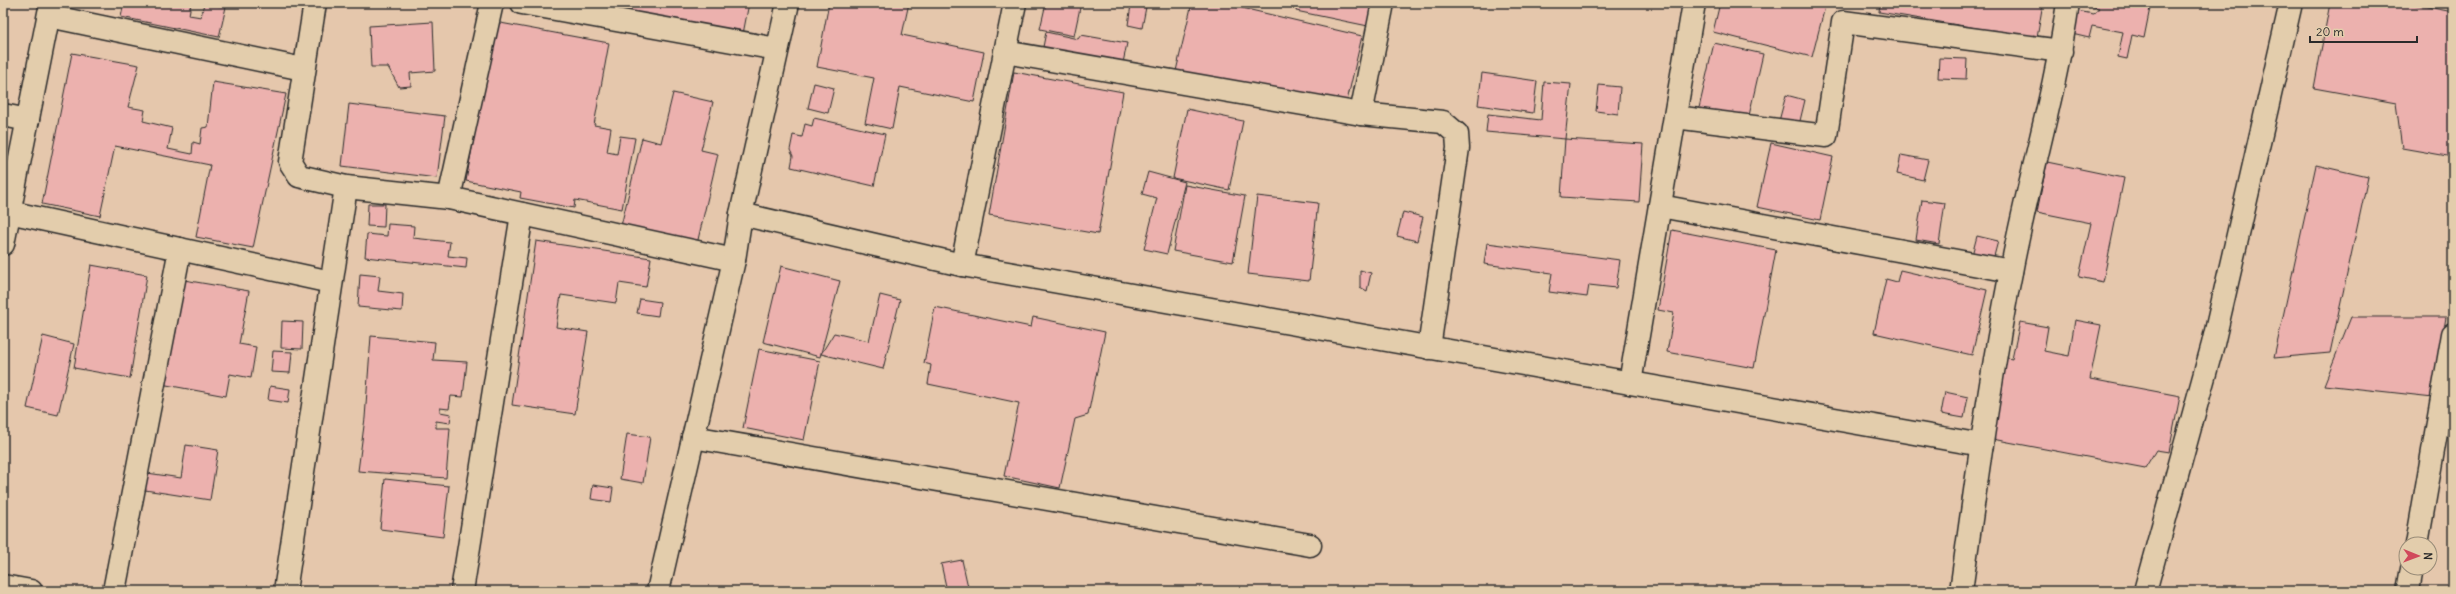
<svg xmlns="http://www.w3.org/2000/svg" width="2456" height="594" font-family="Delius,sans-serif">
<style>
.building{fill:#ecb1ae;stroke:#2b2b2b}
.lines{fill:none;stroke-linecap:round;stroke-linejoin:round}
.minor-casing{stroke:#2b2b2b;stroke-width:25}
.minor{stroke:#e3cdac;stroke-width:22}
</style>
<rect width="100%" height="100%" fill="#e5c7ac"/>
<filter id="ink" filterUnits="userSpaceOnUse"><feTurbulence type="fractalNoise" baseFrequency=".025" numOctaves="2"/><feDisplacementMap in="SourceGraphic" scale="8" xChannelSelector="R" yChannelSelector="G"/><feConvolveMatrix kernelMatrix="1 2 1 2 8 2 1 2 1" color-interpolation-filters="sRGB"/></filter>
<g filter="url(#ink)">
<!-- building -->
<g class="building">
<polygon points="124,3 143,6 144,3 191,3 189,15 201,17 204,3 226,7 219,37 121,17"/>
<polygon points="609,3 749,3 743,34 608,9"/>
<polygon points="829,3 909,3 902,35 984,52 974,102 900,87 892,129 865,123 874,78 817,67"/>
<polygon points="1046,3 1081,3 1074,36 1040,29"/>
<polygon points="1192,3 1221,3 1362,36 1345,110 1176,71"/>
<polygon points="1297,3 1373,3 1368,26 1296,11"/>
<polygon points="1720,3 1826,3 1812,57 1713,32"/>
<polygon points="1880,3 2043,3 2037,38 1879,12"/>
<polygon points="2074,3 2151,3 2144,38 2132,35 2127,59 2118,57 2123,32 2092,26 2089,38 2072,34 2077,11 2094,14 2099,8"/>
<polygon points="2330,3 2407,3 2453,12 2453,157 2402,148 2396,103 2314,88"/>
<polygon points="1131,5 1146,7 1142,28 1128,25"/>
<polygon points="433,22 435,71 410,73 411,86 399,87 388,67 371,67 369,26"/>
<polygon points="495,22 609,43 594,125 611,128 607,152 617,154 620,136 635,138 622,209 575,200 574,208 520,198 521,192 466,181"/>
<polygon points="1046,32 1078,39 1081,35 1127,43 1122,68 1042,52"/>
<polygon points="1714,43 1763,54 1748,120 1699,108"/>
<polygon points="72,53 139,65 128,107 145,110 143,121 172,128 168,149 192,154 193,142 200,144 202,128 208,127 213,82 286,94 253,248 196,237 210,165 115,146 100,216 42,204"/>
<polygon points="1939,58 1967,59 1966,79 1938,78"/>
<polygon points="1014,72 1123,92 1098,234 989,215"/>
<polygon points="1482,73 1537,81 1533,113 1478,105"/>
<polygon points="1544,82 1571,84 1565,139 1486,132 1488,114 1541,120"/>
<polygon points="814,83 834,88 828,113 808,108"/>
<polygon points="1599,85 1620,87 1618,114 1596,111"/>
<polygon points="673,93 713,102 701,150 718,154 697,244 621,226 642,138 661,143"/>
<polygon points="1786,95 1805,100 1799,125 1779,121"/>
<polygon points="349,104 445,116 437,178 342,166"/>
<polygon points="1187,109 1243,121 1229,190 1173,178"/>
<polygon points="814,118 885,134 874,186 791,167 793,156 790,150 793,135 802,137 805,124 812,126"/>
<polygon points="1565,139 1643,144 1639,202 1561,197"/>
<polygon points="1771,143 1833,157 1820,220 1757,207"/>
<polygon points="1901,155 1928,160 1923,180 1897,174"/>
<polygon points="2047,162 2124,178 2103,282 2079,277 2091,223 2037,212"/>
<polygon points="2316,165 2368,177 2330,353 2274,358"/>
<polygon points="1148,172 1185,182 1167,254 1144,249 1157,198 1142,194"/>
<polygon points="1185,185 1245,196 1233,262 1173,251"/>
<polygon points="1257,196 1318,203 1309,281 1248,274"/>
<polygon points="1922,200 1945,203 1939,244 1916,240"/>
<polygon points="368,204 385,204 384,227 367,226"/>
<polygon points="1403,212 1423,217 1417,241 1397,236"/>
<polygon points="388,224 414,226 413,238 450,242 448,256 467,258 466,268 365,257 367,234 387,236"/>
<polygon points="1672,230 1776,250 1754,368 1667,352 1674,313 1658,310"/>
<polygon points="1977,236 1998,241 1993,260 1972,255"/>
<polygon points="536,241 651,258 646,287 619,283 616,303 561,295 556,327 588,332 575,414 512,405"/>
<polygon points="1487,243 1620,260 1616,288 1589,285 1587,297 1549,292 1552,273 1484,264"/>
<polygon points="91,265 147,275 130,378 74,368"/>
<polygon points="781,266 840,281 820,357 763,342"/>
<polygon points="1360,270 1371,273 1367,291 1360,287"/>
<polygon points="1900,270 1987,290 1972,355 1874,333 1886,279 1897,282"/>
<polygon points="360,274 380,276 378,291 403,294 402,311 358,307"/>
<polygon points="184,280 249,291 239,344 256,347 251,378 230,374 226,396 161,384 169,336 175,337"/>
<polygon points="880,295 900,300 883,369 821,354 834,333 869,341"/>
<polygon points="640,299 660,302 658,316 637,313"/>
<polygon points="935,307 1031,327 1033,317 1105,332 1088,415 1075,419 1060,488 1004,476 1019,403 928,384 931,365 924,363"/>
<polygon points="2351,317 2446,317 2433,397 2324,385"/>
<polygon points="2075,320 2101,325 2090,379 2180,396 2169,452 2156,450 2145,468 1987,438 2003,357 2012,359 2020,322 2048,327 2044,351 2069,356"/>
<polygon points="282,321 303,322 302,349 281,348"/>
<polygon points="43,336 74,344 58,415 27,408"/>
<polygon points="371,336 435,342 433,360 467,362 463,397 451,396 449,409 440,408 440,412 451,414 450,423 436,421 436,428 450,428 446,478 358,471 365,418"/>
<polygon points="759,349 820,361 804,440 743,428"/>
<polygon points="273,351 292,352 290,373 271,372"/>
<polygon points="270,386 290,389 288,403 268,400"/>
<polygon points="1945,392 1968,397 1964,418 1941,414"/>
<polygon points="627,434 650,437 643,483 620,479"/>
<polygon points="186,445 218,450 210,500 145,490 147,473 181,478"/>
<polygon points="385,479 449,486 443,537 380,529"/>
<polygon points="593,485 613,488 611,502 591,499"/>
<polygon points="962,560 968,587 947,591 941,564"/>
</g>
<g class="lines">
<!-- minor casing -->
<g class="minor-casing">
<g id="minor">
<polyline points="315,3 290,162 299,176 346,187 449,198 734,260"/>
<polyline points="522,3 777,49"/>
<polyline points="49,16 303,69"/>
<polyline points="1005,52 1361,114 1383,3"/>
<polyline points="1361,114 1443,122 1457,134 1458,148 1429,348"/>
<polyline points="3,115 28,120"/>
<polyline points="1675,117 1826,136 1843,22 2061,51"/>
<polyline points="449,198 492,3"/>
<polyline points="1660,206 2011,271"/>
<polyline points="9,212 331,282"/>
<polyline points="741,214 962,265 1982,445"/>
<polyline points="3,244 51,3"/>
<polyline points="962,265 1015,3"/>
<polyline points="1630,383 1694,3"/>
<polyline points="693,437 1310,545"/>
<polyline points="2417,544 2453,334"/>
<polyline points="3,586 31,591"/>
<polyline points="114,591 180,249"/>
<polyline points="285,591 346,187"/>
<polyline points="462,591 522,214"/>
<polyline points="658,591 734,260 741,214 788,3"/>
<path d="M1961 591C1976 484 1990 377 2011 272 2028 181 2055 95 2068 3"/>
<polyline points="2145,591 2213,344 2291,3"/>
<polyline points="2408,591 2412,568"/>
</g>
</g>
<!-- minor -->
<use href="#minor" class="minor"/>
</g>
</g>
<!-- margin -->
<rect width="2456" height="594" fill="none" stroke="#e3cdac" stroke-width="16"/>
<rect x="8" y="8" width="2440" height="578" fill="none" stroke="#2b2b2b" stroke-width="1.5" filter="url(#ink)"/>
<!-- north arrow -->
<g transform="translate(2418 556) rotate(91)"><circle r="19" fill="#e3cdac" stroke="#998c78"/>
<path d="M0-3L7 15L0 10L-7 15Z" fill="#d1495b"/>
<text y="-6" font-size="11" font-weight="bold" text-anchor="middle" fill="#2b2b2b">N</text>
</g>
<!-- scale -->
<path d="M2310 36v6h107v-6" fill="none" stroke="#2b2b2b" stroke-width="2"/>
<text x="2316" y="36" font-size="12" fill="#2b2b2b" stroke="#e3cdac" stroke-width="3" paint-order="stroke">20 m</text>
</svg>
